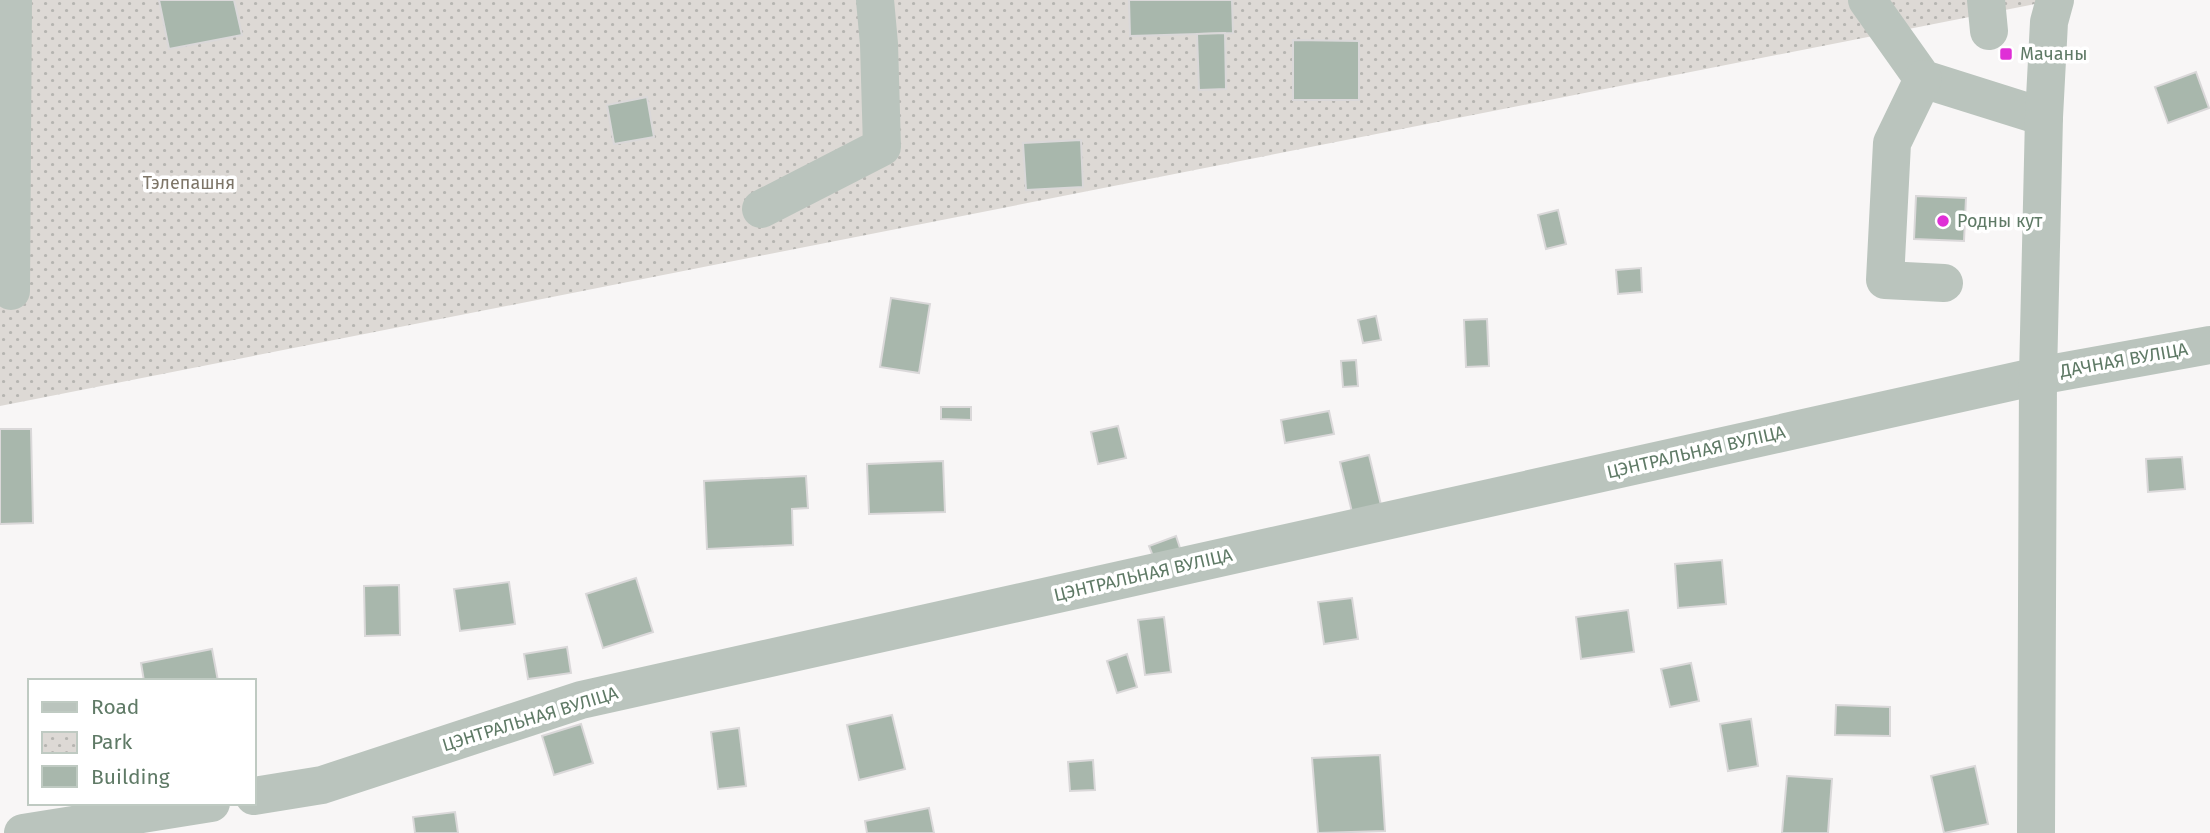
<svg xmlns="http://www.w3.org/2000/svg" width="2210" height="833" font-family="'Fira Sans',sans-serif">
<style>
.park{fill:url(#park-dots)}
.building{fill:#a8b7ac;stroke:#dad8d9;stroke-width:2}
.lines{fill:none;stroke-linecap:round;stroke-linejoin:round}
.minor{stroke:#bac4bd;stroke-width:38}
.poi-dot{fill:#df2fd6;stroke:#fff;stroke-width:2.5}
.labels{text-anchor:middle;dominant-baseline:central;stroke-width:7;stroke-linejoin:round;paint-order:stroke}
.poi-label{font-size:18px;fill:#5f7a66;stroke:#fff;text-anchor:start}
.park-label{font-size:18px;fill:#7d7567;stroke:#fff}
.street-label{font-size:18px;fill:#5f7a66;stroke:#fff}
</style>
<defs>
<pattern id="park-dots" width="8" height="8" patternUnits="userSpaceOnUse" patternTransform="scale(1.75)"><rect width="8" height="8" fill="#ddd9d5"/><path d="M2 2h.1M6 6h.1" fill="none" stroke="#b6b5b1" stroke-width="1.8" stroke-linecap="round"/></pattern>
</defs>
<rect width="100%" height="100%" fill="#f8f6f6"/>
<!-- park -->
<polygon class="park" points="0,0 2055,0 0,406"/>
<!-- building -->
<g class="building">
<polygon points="159,0 234,0 242,35 169,49"/>
<polygon points="1129,0 1232,0 1233,33 1130,36"/>
<polygon points="1225,33 1226,89 1199,90 1197,34"/>
<polygon points="1293,40 1359,41 1359,100 1293,100"/>
<polygon points="2196,72 2209,108 2168,123 2155,87"/>
<polygon points="647,97 654,137 614,144 607,105"/>
<polygon points="1081,140 1083,187 1026,190 1023,143"/>
<polygon points="1916,196 1966,198 1964,241 1914,239"/>
<polygon points="1558,210 1566,244 1546,249 1538,215"/>
<polygon points="1641,268 1642,292 1618,294 1616,270"/>
<polygon points="891,298 930,304 919,373 880,367"/>
<polygon points="1376,316 1381,340 1363,343 1358,320"/>
<polygon points="1487,319 1489,366 1466,367 1464,320"/>
<polygon points="1356,360 1358,386 1343,387 1341,361"/>
<polygon points="941,407 971,407 971,420 941,419"/>
<polygon points="1329,411 1334,434 1285,443 1281,420"/>
<polygon points="1118,426 1126,458 1098,464 1091,432"/>
<polygon points="0,429 31,429 33,523 0,524"/>
<polygon points="1369,455 1381,505 1352,512 1340,462"/>
<polygon points="2182,457 2185,489 2148,492 2146,459"/>
<polygon points="943,461 945,512 869,514 867,464"/>
<polygon points="806,476 808,508 792,509 793,545 707,549 704,481"/>
<polygon points="1176,536 1181,551 1155,561 1149,546"/>
<polygon points="1722,560 1726,604 1678,608 1675,564"/>
<polygon points="636,578 653,632 603,648 586,594"/>
<polygon points="509,582 515,624 460,631 454,589"/>
<polygon points="399,585 400,635 365,636 364,586"/>
<polygon points="1352,598 1358,639 1324,644 1318,602"/>
<polygon points="1628,610 1634,652 1581,659 1576,617"/>
<polygon points="1164,617 1171,672 1145,675 1138,620"/>
<polygon points="567,647 571,673 528,679 524,654"/>
<polygon points="212,649 218,681 144,681 141,663"/>
<polygon points="1127,654 1137,687 1117,693 1107,661"/>
<polygon points="1691,663 1699,701 1670,707 1661,669"/>
<polygon points="1836,705 1890,707 1890,736 1835,735"/>
<polygon points="892,715 905,769 859,780 847,725"/>
<polygon points="1751,719 1758,766 1728,771 1720,724"/>
<polygon points="581,724 593,763 554,775 542,736"/>
<polygon points="739,728 746,786 718,789 711,732"/>
<polygon points="1380,755 1385,831 1318,833 1312,758"/>
<polygon points="1093,760 1095,790 1070,791 1068,762"/>
<polygon points="1975,766 1988,824 1944,833 1931,776"/>
<polygon points="1787,776 1832,779 1828,833 1782,833"/>
<polygon points="929,808 934,833 867,833 865,821"/>
<polygon points="455,812 458,833 415,833 413,817"/>
</g>
<g class="lines">
<!-- minor -->
<g class="minor">
<polyline points="1867,0 1923,79 2044,117"/>
<polyline points="1986,0 1989,31"/>
<polyline points="1923,79 1892,143 1885,280 1944,283"/>
<polyline points="761,209 882,147 879,44 875,0"/>
<polyline points="11,291 13,0"/>
<polyline points="254,796 322,785 581,700 2038,376 2210,345"/>
<polyline points="23,833 211,803"/>
<polyline points="2036,833 2038,376 2044,117 2049,22 2055,0"/>
</g>
</g>
<!-- markers -->
<g class="poi-dot">
<rect x="1999" y="47" width="14" height="14" rx="3.5"/>
<circle cx="1943" cy="221" r="7"/>
</g>
<g class="labels">
<!-- poi labels -->
<g class="poi-label">
<text x="2020" y="54">Мачаны</text>
<text x="1957" y="221">Родны кут</text>
</g>
<!-- park labels -->
<g class="park-label">
<text x="189" y="183">Тэлепашня</text>
</g>
<!-- street labels -->
<g class="street-label">
<text transform="translate(2124 360) rotate(-10)">ДАЧНАЯ ВУЛІЦА</text>
<text transform="translate(1696 452) rotate(-13)">ЦЭНТРАЛЬНАЯ ВУЛІЦА</text>
<text transform="translate(1143 575) rotate(-13)">ЦЭНТРАЛЬНАЯ ВУЛІЦА</text>
<text transform="translate(530 719) rotate(-17)">ЦЭНТРАЛЬНАЯ ВУЛІЦА</text>
</g>
</g>
<!-- legend -->
<rect x="28" y="679" width="228" height="126" fill="#ffffff" stroke="#bfcac2" stroke-width="2"/>
<rect x="42" y="702" width="35" height="10" fill="#bac4bd" stroke="#bfcac2" stroke-width="2"/>
<text x="91" y="714" font-size="21" fill="#5f7a66">Road</text>
<rect x="42" y="732" width="35" height="21" fill="url(#park-dots)" stroke="#bfcac2" stroke-width="2"/>
<text x="91" y="749" font-size="21" fill="#5f7a66">Park</text>
<rect x="42" y="766" width="35" height="21" fill="#a8b7ac" stroke="#bfcac2" stroke-width="2"/>
<text x="91" y="784" font-size="21" fill="#5f7a66">Building</text>
</svg>
